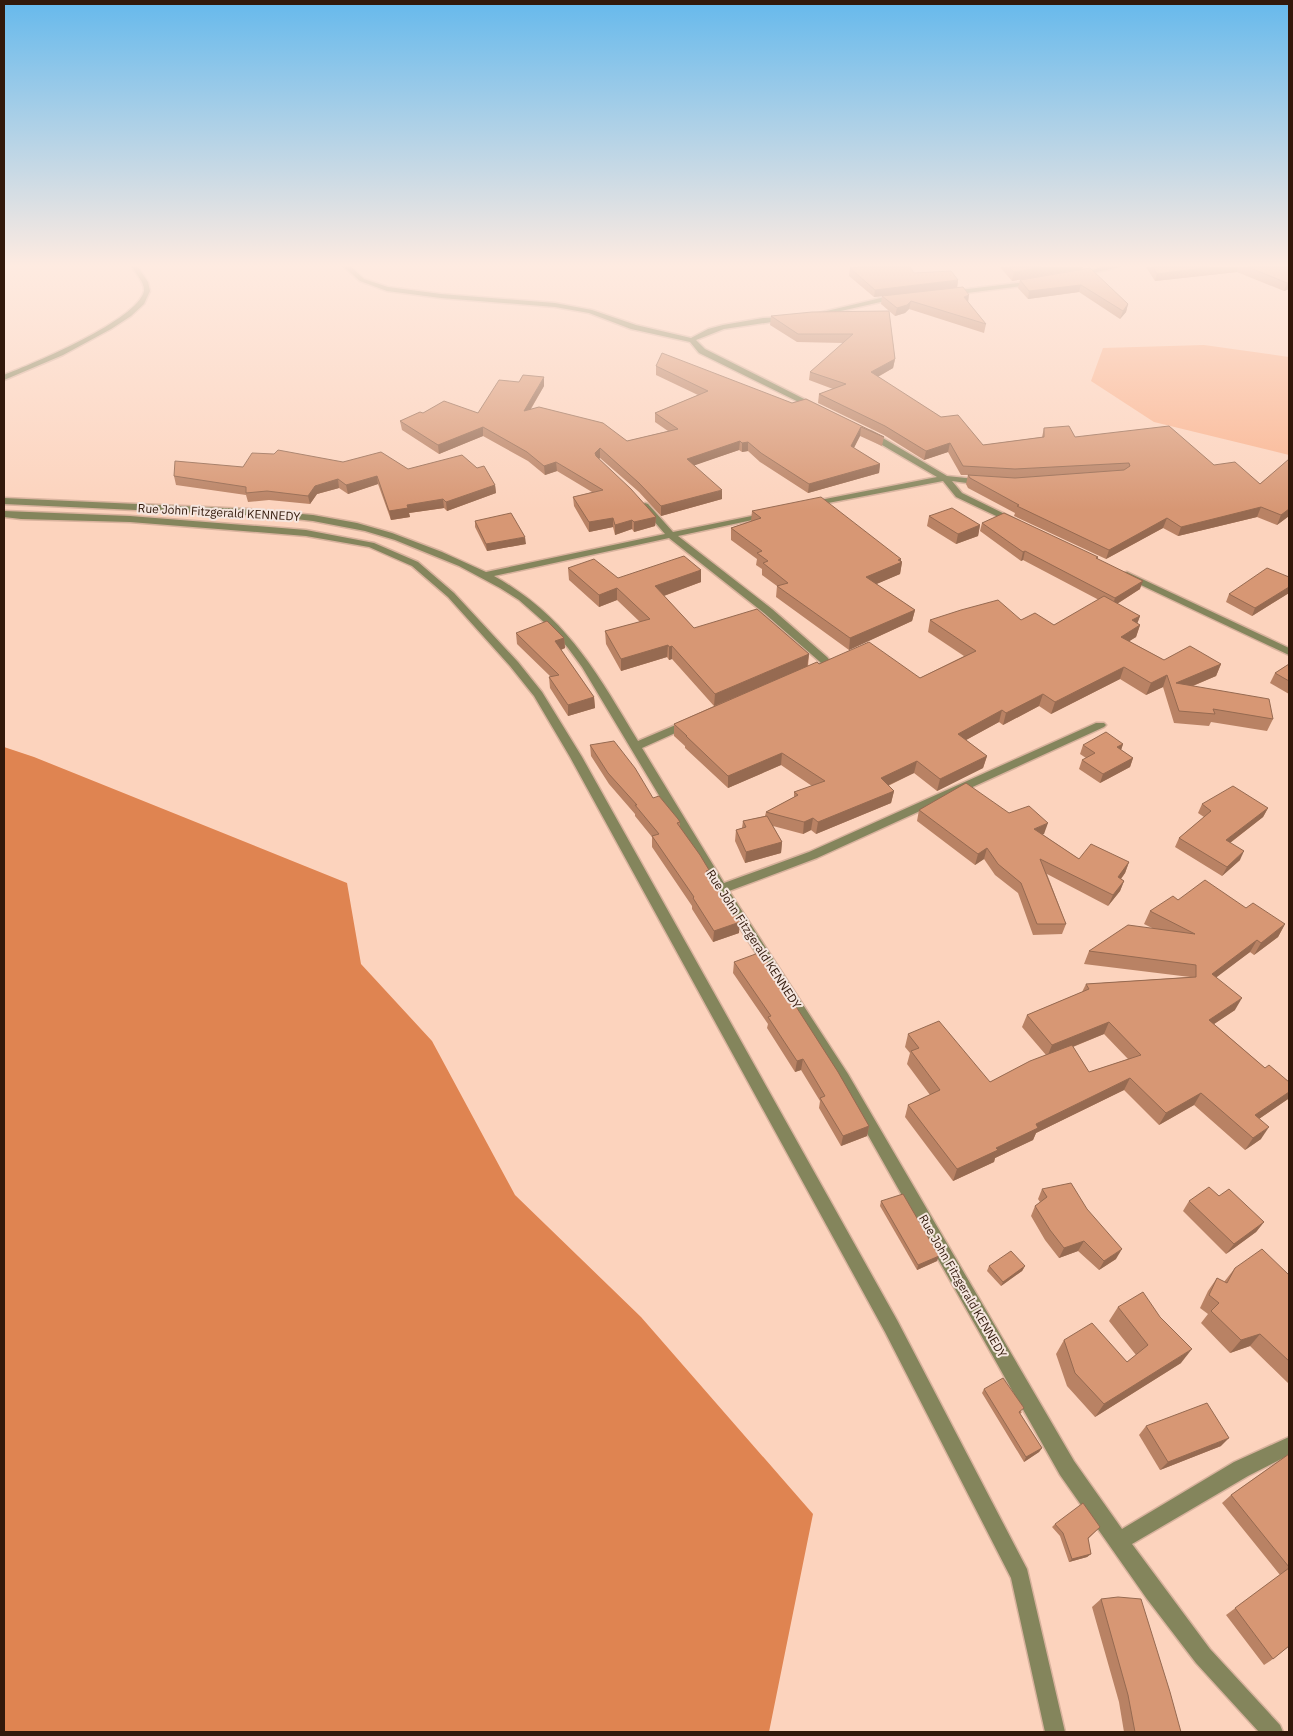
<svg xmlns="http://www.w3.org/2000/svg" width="1293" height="1736" font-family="'IBM Plex Sans',sans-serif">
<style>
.green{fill:#f9b28d}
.forest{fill:#df8451}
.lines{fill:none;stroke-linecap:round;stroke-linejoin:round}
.minor-casing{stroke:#d8b29d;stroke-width:3}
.minor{fill:#84855c;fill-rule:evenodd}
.wall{fill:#b98264;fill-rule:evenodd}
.shaded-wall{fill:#966a51}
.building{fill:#d79774;stroke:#966a51}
.labels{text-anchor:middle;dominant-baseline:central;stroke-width:4;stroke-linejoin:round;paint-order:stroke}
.street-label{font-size:12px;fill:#32190b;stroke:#f5e6df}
</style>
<rect width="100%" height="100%" fill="#fcd3bd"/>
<!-- green -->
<polygon class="green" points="1204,345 1289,357 1289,455 1154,422 1091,381 1103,348"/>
<!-- forest -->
<polygon class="forest" points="4,747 34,757 347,883 361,964 432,1041 515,1195 641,1317 813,1514 769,1732 4,1732"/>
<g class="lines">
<!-- minor casing -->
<g class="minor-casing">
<g id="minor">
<path d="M132 267H138L148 282 150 291 144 304 131 316 111 329 63 355 4 380V375C32 364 138 320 144 291 145 283 136 274 132 267Z"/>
<polygon points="344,267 351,267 364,279 388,287 441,294 555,303 592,310 636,325 691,338 708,329 723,325 763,318 787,317 787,319 785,320 724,329 696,340 705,349 820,407 813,409 699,353 690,342 631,329 589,313 555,307 441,298 387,291 360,281"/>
<polygon points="1104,267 1119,267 1079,276 1076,274"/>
<polygon points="1035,281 1038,283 1037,284 951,295 948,293 951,291"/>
<polygon points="898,296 900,297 900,299 885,301 810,318 806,316 885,297"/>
<polygon points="865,431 871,431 947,476 985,480 985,484 982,485 952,481 962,493 1019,521 1017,523 1011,523 956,497 943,481 807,507 806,505 810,502 937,477 865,435"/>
<path d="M4 498 247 509 313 515 357 523 392 533 442 552 486 572 665 534 641 506 645 503 648 504 673 532 771 512V516L678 536 772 609 827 657 833 664 816 673 811 670 821 663 819 661 764 613 669 538 494 576C567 617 596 672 638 741L685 721H693L695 723 693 725 642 748 724 883 809 852 1096 723H1104L1106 725 1104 727 817 858 729 891 848 1074 1074 1461 1122 1529 1234 1462 1289 1437V1455L1248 1476 1132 1544 1210 1649 1280 1725 1283 1732H1259L1196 1663 1147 1599 1060 1475 838 1082 717 892 582 667 568 648 553 630 519 600 500 588 459 566 395 540 365 531 313 521 269 516 4 504Z"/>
<polygon points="4,511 130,516 306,530 374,543 418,562 454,593 518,662 542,692 582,757 897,1320 1027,1569 1065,1732 1045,1732 1011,1578 885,1332 570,757 534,696 510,666 448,597 412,566 369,547 306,536 130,522 21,519 4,517"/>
<polygon points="1127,572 1289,648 1289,655 1124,577 1124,573"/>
</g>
</g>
<!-- minor -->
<use href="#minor" class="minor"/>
</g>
<!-- wall -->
<g class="wall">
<polygon points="1000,267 1083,267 1082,269 1012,281"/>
<polygon points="1146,267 1289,267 1289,289 1284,291 1237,272 1155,281"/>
<polygon points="850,268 914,273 958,280 957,288 986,324 984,333 909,309 905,313 895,316 881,304 882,296 874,297 849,276"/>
<polygon points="1090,268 1128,304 1126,312 1120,319 1079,292 1028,299 1018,288 1020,280"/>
<polygon points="889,311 895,359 893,368 878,377 983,445 1042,437 1044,428 1075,437 1214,465 1260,484 1289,459 1289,516 1277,525 1257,517 1178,536 1163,528 1106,559 1014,516 1015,513 968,488 966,484 968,475 961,475 948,452 924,460 884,435 818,403 819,394 833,389 809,380 810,372 843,343 797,342 770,325 771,316"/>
<polygon points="656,366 792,403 806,399 884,437 882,446 860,436 854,448 880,464 879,473 808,493 760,462 748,451 742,452 739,450 694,465 722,499 661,516 639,492 600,458 599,459 656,517 655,526 634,532 632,529 615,535 613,527 589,532 574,506 573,497 592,492 557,471 545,475 528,461 483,436 439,454 402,430 400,421 423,413 478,413 544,386 531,409 627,441 668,431 655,422 655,413 698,395 656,375"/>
<polygon points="343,462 408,469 495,485 496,493 447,511 444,508 409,513 410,517 391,520 378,484 348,494 339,488 317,494 310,504 269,500 248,502 246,495 176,485 174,476 243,467"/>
<polygon points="752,511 902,562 900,574 876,584 915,610 912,621 849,650 776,597 777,586 762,575 762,569 756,565 757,559 731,540 731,528 751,521"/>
<polygon points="929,516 980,525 978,536 956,544 927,526"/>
<polygon points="475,521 526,544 487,551 475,527"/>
<polygon points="982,523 1098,557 1098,559 1140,589 1117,604 1140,616 1137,623 1140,625 1136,637 1129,641 1164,660 1221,664 1216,676 1193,686 1273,719 1267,731 1211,722 1209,726 1174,723 1163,687 1146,695 1120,679 1051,714 1039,706 1003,725 999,722 966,740 987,756 983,768 937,791 914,773 888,786 894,791 891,803 816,834 811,830 803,834 773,826 782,842 781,853 745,863 735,841 736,830 742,828 743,821 765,816 766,812 794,797 794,792 812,786 781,765 728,788 685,748 685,746 674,736 674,724 714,706 672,659 669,660 667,657 621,671 606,644 605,631 640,622 617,600 599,607 569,580 568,568 618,578 701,570 701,582 664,596 694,628 809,654 808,666 819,664 920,678 964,656 928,632 930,620 1021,620 1054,625 1099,600 1023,560 1021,561 980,531"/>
<polygon points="1289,577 1289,593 1252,616 1226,602 1229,594"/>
<polygon points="516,633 564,638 565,648 561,650 594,697 595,708 568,716 550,688 549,677 551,677 517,644"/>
<polygon points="1289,664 1289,694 1270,683 1275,673"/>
<polygon points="1123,744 1121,750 1133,758 1130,767 1100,783 1079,769 1082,760 1086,758 1080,754 1083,745"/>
<polygon points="590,745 653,798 680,822 680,827 709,870 709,875 739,933 713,942 692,909 692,906 652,847 652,837 635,816 635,814 609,784 591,756"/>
<polygon points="1202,804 1268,808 1263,817 1230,843 1240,860 1222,876 1175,847 1179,838 1204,817 1198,813"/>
<polygon points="919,810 1009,813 1044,834 1042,834 1079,859 1129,862 1125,873 1121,879 1124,881 1120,891 1108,906 1047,874 1066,924 1062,934 1033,935 1018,893 995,875 984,859 975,865 917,821"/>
<path d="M1178 900 1246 908 1285 924 1278 937 1254 955 1250 952 1216 977 1235 1010 1214 1024 1265 1068 1288 1081 1289 1079V1097L1288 1099 1259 1119 1261 1139 1245 1150 1194 1105 1159 1125 1124 1090 1036 1133 1033 1140 995 1158 994 1162 953 1181 905 1117 908 1105 930 1095 907 1064 910 1053 905 1047 908 1034 990 1082 1046 1055 1022 1027 1027 1015 1082 992 1086 984 1190 977 1084 964 1089 951 1154 929 1144 924 1150 911ZM1104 1034 1128 1059 1089 1072 1073 1047Z"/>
<polygon points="734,962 869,1126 867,1136 841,1146 819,1108 820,1101 801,1070 795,1072 767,1028 768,1024 733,973"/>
<polygon points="1042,1189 1116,1259 1099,1270 1078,1251 1059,1258 1045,1240 1031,1216 1035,1206 1040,1202 1038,1199"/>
<polygon points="1219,1196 1264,1222 1256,1232 1226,1254 1183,1211 1189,1201"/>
<polygon points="881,1201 937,1261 917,1270 880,1206"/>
<polygon points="989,1266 1025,1266 1022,1271 1001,1286 987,1271"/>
<polygon points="1235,1268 1289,1275 1289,1384 1250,1346 1230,1353 1201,1323 1208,1314 1200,1308 1208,1291 1217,1278 1224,1282"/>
<polygon points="1118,1307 1181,1363 1095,1417 1067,1386 1056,1354 1064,1340 1127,1362 1136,1355 1109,1321"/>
<polygon points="984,1389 1022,1412 1020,1414 1042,1448 1039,1452 1024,1462 982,1393"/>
<polygon points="1146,1426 1221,1446 1160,1470 1139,1435"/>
<polygon points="1289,1454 1289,1646 1273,1659 1264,1665 1226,1615 1280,1575 1222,1503 1231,1495"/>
<polygon points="1055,1524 1100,1527 1088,1539 1091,1554 1087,1557 1069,1562 1060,1536 1052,1527"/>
<polygon points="1101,1599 1181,1732 1124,1732 1119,1702 1092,1607"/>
</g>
<!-- shaded-wall -->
<g class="shaded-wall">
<polygon points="1042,267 1083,267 1082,269 1012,281 1014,272"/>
<polygon points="1210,267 1238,267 1237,272 1155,281 1157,274"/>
<polygon points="958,280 957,288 874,297 875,290"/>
<polygon points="1287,283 1289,283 1289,289 1284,291"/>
<polygon points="1081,285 1079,292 1028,299 1029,291"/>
<polygon points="969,295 968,303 964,297"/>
<polygon points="911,301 909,309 905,313 895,316 897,308"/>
<polygon points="1128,304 1126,312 1120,319 1123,311"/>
<polygon points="895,359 893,368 870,381 871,372"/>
<polygon points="544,377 544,386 524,420 524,411"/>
<polygon points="483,427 483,436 439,454 438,445"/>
<polygon points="861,427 860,436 850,455 851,446"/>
<polygon points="740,441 739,450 687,468 687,459"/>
<polygon points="748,442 748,451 742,452 742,443"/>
<polygon points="950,443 948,452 924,460 926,451"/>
<polygon points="600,448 600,458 595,462 595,453"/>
<polygon points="556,462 557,471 545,475 544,466"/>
<polygon points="880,464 879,473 808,493 809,484"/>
<polygon points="377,476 378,484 348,494 346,485"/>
<polygon points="338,479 339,488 317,494 310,504 308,496 315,486"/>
<polygon points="495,485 496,493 447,511 446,502"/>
<polygon points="722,490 722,499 661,516 661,506"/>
<polygon points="443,499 444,508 409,513 410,517 391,520 389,511 407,505"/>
<polygon points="1261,507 1257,517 1178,536 1181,527"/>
<polygon points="1289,509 1289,516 1277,525 1281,515"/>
<polygon points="656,517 655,526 634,532 634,522"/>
<polygon points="613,518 613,527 589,532 589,522"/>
<polygon points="1167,518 1163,528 1106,559 1109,550"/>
<polygon points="632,520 632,529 615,535 615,525"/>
<polygon points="980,525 978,536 956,544 958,534"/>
<polygon points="525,537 526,544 487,551 486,544"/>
<polygon points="1025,551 1023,560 1021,561 1023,552"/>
<polygon points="901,559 901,563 902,562 900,574 865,589 866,577"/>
<polygon points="701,570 701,582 655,599 655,586"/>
<polygon points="1143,581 1140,589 1112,607 1115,598"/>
<polygon points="1289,587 1289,593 1252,616 1255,608"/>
<polygon points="617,588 617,600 599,607 599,595"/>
<polygon points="915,610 912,621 849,650 850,638"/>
<polygon points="1140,616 1136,627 1132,620"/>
<polygon points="1140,625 1136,637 1117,649 1121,637"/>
<polygon points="564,638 565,648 555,652 555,641"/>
<polygon points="668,645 667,657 621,671 621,659"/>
<polygon points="672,646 672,659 669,660 669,647"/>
<polygon points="809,654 807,667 714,706 715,694"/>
<polygon points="1221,664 1216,676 1173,694 1176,683"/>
<polygon points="1124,667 1120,679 1051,714 1055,702"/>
<polygon points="1167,675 1163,687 1146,695 1151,683"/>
<polygon points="1043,694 1039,706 1003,725 1006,713"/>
<polygon points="594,697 595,708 568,716 568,705"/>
<polygon points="1002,710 999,722 955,746 958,734"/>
<polygon points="1123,744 1120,753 1117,747"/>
<polygon points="782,753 781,765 728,788 728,776"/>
<polygon points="987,756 983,768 937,791 940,779"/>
<polygon points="1133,758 1130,767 1100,783 1103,774"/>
<polygon points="917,761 914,773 878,790 881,778"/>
<polygon points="894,791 891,803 816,834 818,822"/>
<polygon points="1268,808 1263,817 1222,849 1226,840"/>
<polygon points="813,818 811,830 803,834 804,822"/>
<polygon points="1048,823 1044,834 1030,839 1034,829"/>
<polygon points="782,842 781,853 745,863 746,852"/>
<polygon points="987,848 984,859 975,865 978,854"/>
<polygon points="1244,851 1240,860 1222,876 1227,867"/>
<polygon points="1129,862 1125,873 1114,888 1118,877"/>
<polygon points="1124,881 1120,891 1108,906 1113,895"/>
<polygon points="740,922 739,933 713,942 714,931"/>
<polygon points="1285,924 1278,937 1254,955 1261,943"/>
<polygon points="1257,940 1250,952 1205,986 1212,974"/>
<polygon points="1242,998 1235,1010 1202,1032 1209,1020"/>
<polygon points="1109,1022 1104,1034 1047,1057 1052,1045"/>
<polygon points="803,1059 801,1070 795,1072 797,1061"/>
<polygon points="1130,1078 1124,1090 1036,1133 1033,1140 995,1158 994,1162 953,1181 957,1169 996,1148 1036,1124"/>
<polygon points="1289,1092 1289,1097 1288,1099 1247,1127 1255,1115"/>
<polygon points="1201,1093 1194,1105 1159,1125 1166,1113"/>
<polygon points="869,1126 867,1136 841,1146 843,1136"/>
<polygon points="1269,1127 1261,1139 1245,1150 1253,1138"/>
<polygon points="1264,1222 1256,1232 1226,1254 1234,1244"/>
<polygon points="1084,1241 1078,1251 1059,1258 1064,1248"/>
<polygon points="1122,1249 1116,1259 1099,1270 1104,1261"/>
<polygon points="939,1256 937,1261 917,1270 918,1265"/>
<polygon points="1025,1266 1022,1271 1001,1286 1003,1282"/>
<polygon points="1260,1334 1250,1346 1230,1353 1241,1340"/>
<polygon points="1192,1349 1181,1363 1095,1417 1104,1404"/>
<polygon points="1229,1438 1221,1446 1160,1470 1168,1462"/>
<polygon points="1042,1448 1039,1452 1024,1462 1026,1457"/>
<polygon points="1091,1554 1087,1557 1069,1562 1072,1559"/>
</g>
<!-- building -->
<g class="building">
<polygon points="863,267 910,267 914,273 951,271 958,280 875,290 850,268"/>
<polygon points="1009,267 1042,267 1014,272"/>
<polygon points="1153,267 1210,267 1157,274"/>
<polygon points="1248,267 1289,267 1289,283 1287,283"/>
<polygon points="1090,268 1128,304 1123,311 1081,285 1029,291 1020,280"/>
<polygon points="963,287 969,295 964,297 986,324 911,301 907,305 897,308 882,296"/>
<polygon points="889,311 895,359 871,372 941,417 958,415 983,445 1044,437 1044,428 1069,426 1075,437 1169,426 1214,465 1235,462 1260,484 1289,459 1289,509 1281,515 1261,507 1181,527 1167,518 1109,550 1017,506 1019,505 970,478 968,475 1015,478 1124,470 1130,466 1129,463 1015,469 963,466 950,443 926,451 885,426 819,394 846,384 810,372 853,334 798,334 771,316 812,312"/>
<polygon points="662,353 792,403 806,399 884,437 861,427 851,446 880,464 809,484 761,453 748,442 742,443 740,441 687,459 722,490 661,506 639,483 600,448 595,453 596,456 631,489 656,517 634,522 632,520 615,525 613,518 589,522 573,497 603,490 556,462 544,466 527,452 483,427 438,445 400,421 420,412 423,413 444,401 478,413 499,380 519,382 523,375 544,377 524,411 539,407 603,423 627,441 678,429 655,413 708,391 656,366"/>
<polygon points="278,450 343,462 381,452 408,469 462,455 477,468 484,466 495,485 446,502 443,499 407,505 408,508 389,511 377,476 346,485 338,479 315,486 308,496 267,491 246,493 246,487 174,476 175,461 243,467 252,453 274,454"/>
<polygon points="821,497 901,559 898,560 902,562 866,577 915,610 850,638 777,586 788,583 763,563 768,561 757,553 762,551 731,528 761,518 752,511"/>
<polygon points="952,508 980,525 958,534 929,516"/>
<polygon points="511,513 525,537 486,544 475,521"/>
<polygon points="1004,513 1098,557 1096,558 1143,581 1115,598 1025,551 1023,552 982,523"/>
<polygon points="684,556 701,570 655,586 694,628 757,609 809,654 715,694 672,646 669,647 668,645 621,659 605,631 650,619 617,588 599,595 568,568 594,559 618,578"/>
<polygon points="1267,568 1289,577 1289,587 1255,608 1229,594"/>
<polygon points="1104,596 1140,616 1132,620 1140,625 1121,637 1164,660 1190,646 1221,664 1176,683 1269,699 1273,719 1213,709 1215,714 1179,711 1167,675 1151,683 1124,667 1055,702 1043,694 1006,713 1002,710 958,734 987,756 940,779 917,761 881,778 894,791 818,822 813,818 804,822 766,812 798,795 794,792 825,781 782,753 728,776 686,736 687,736 674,724 817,662 819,664 869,642 920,678 976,651 930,620 961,610 998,600 1021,620 1035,613 1054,625"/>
<polygon points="547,621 564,638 555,641 594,697 568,705 549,677 559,675 516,633"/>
<polygon points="1289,664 1289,681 1275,673"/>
<polygon points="1106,732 1123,744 1117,747 1133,758 1103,774 1082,760 1095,753 1083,745"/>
<polygon points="614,741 635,768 653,798 659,796 678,819 680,822 677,823 700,855 709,870 706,871 740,922 714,931 693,898 694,897 652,836 659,834 635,805 637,805 608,773 590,745"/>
<polygon points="966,783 1009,813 1029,806 1048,823 1034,829 1079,859 1091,844 1129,862 1118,877 1124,881 1113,895 1040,859 1066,924 1037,924 1021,883 998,864 987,848 978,854 919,810"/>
<polygon points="1233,786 1268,808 1226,840 1244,851 1227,867 1179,838 1211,811 1202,804"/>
<polygon points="767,816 782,842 746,852 736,830 746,827 743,821"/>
<polygon points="1205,880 1246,908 1253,903 1285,924 1261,943 1257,940 1212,974 1242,998 1209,1020 1265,1068 1269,1065 1289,1082 1289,1092 1255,1115 1269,1127 1253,1138 1201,1093 1166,1113 1130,1078 1036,1124 1038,1128 996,1148 998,1150 957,1169 908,1105 940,1090 911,1051 919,1048 908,1034 939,1021 990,1082 1030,1061 1072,1045 1089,1072 1141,1055 1109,1022 1052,1045 1027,1015 1089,989 1086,984 1196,977 1196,965 1089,951 1128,925 1195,934 1150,911 1173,896 1178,900"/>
<polygon points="761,952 838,1072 869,1126 843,1136 820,1098 825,1096 803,1059 797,1061 768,1017 771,1016 734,962"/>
<polygon points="1071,1183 1087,1209 1122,1249 1104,1261 1084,1241 1064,1248 1050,1230 1035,1206 1047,1197 1042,1189"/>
<polygon points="1209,1187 1219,1196 1229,1189 1264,1222 1234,1244 1189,1201"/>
<polygon points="903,1194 939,1256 918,1265 881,1201"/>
<polygon points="1262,1249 1289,1275 1289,1361 1260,1334 1241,1340 1211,1311 1219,1303 1209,1295 1217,1278 1227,1283 1235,1268"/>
<polygon points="1011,1251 1025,1266 1003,1282 989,1266"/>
<polygon points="1143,1292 1160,1317 1192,1349 1104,1404 1075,1373 1064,1340 1092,1323 1127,1362 1148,1345 1118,1307"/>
<polygon points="1003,1378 1024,1408 1019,1412 1042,1448 1026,1457 984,1389"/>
<polygon points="1207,1403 1229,1438 1168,1462 1146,1426"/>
<polygon points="1289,1454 1289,1567 1231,1495"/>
<polygon points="1083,1503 1100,1527 1088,1538 1091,1554 1072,1559 1063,1533 1055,1524"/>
<polygon points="1289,1568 1289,1646 1273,1659 1235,1608"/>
<polygon points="1118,1597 1141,1599 1170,1692 1181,1732 1135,1732 1128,1695 1101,1599"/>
</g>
<!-- sky -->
<linearGradient id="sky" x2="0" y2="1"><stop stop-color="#66b9ec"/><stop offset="0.52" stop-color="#feebe1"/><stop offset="1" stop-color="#feebe1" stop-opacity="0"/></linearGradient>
<rect width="1293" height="510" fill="url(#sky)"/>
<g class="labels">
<!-- street labels -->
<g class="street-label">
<text transform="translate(219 512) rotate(3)">Rue John Fitzgerald KENNEDY</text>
<text transform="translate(754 939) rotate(57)">Rue John Fitzgerald KENNEDY</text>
<text transform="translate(963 1286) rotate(60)">Rue John Fitzgerald KENNEDY</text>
</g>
</g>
<!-- border -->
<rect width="1293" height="1736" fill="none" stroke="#32190b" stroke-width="10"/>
</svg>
